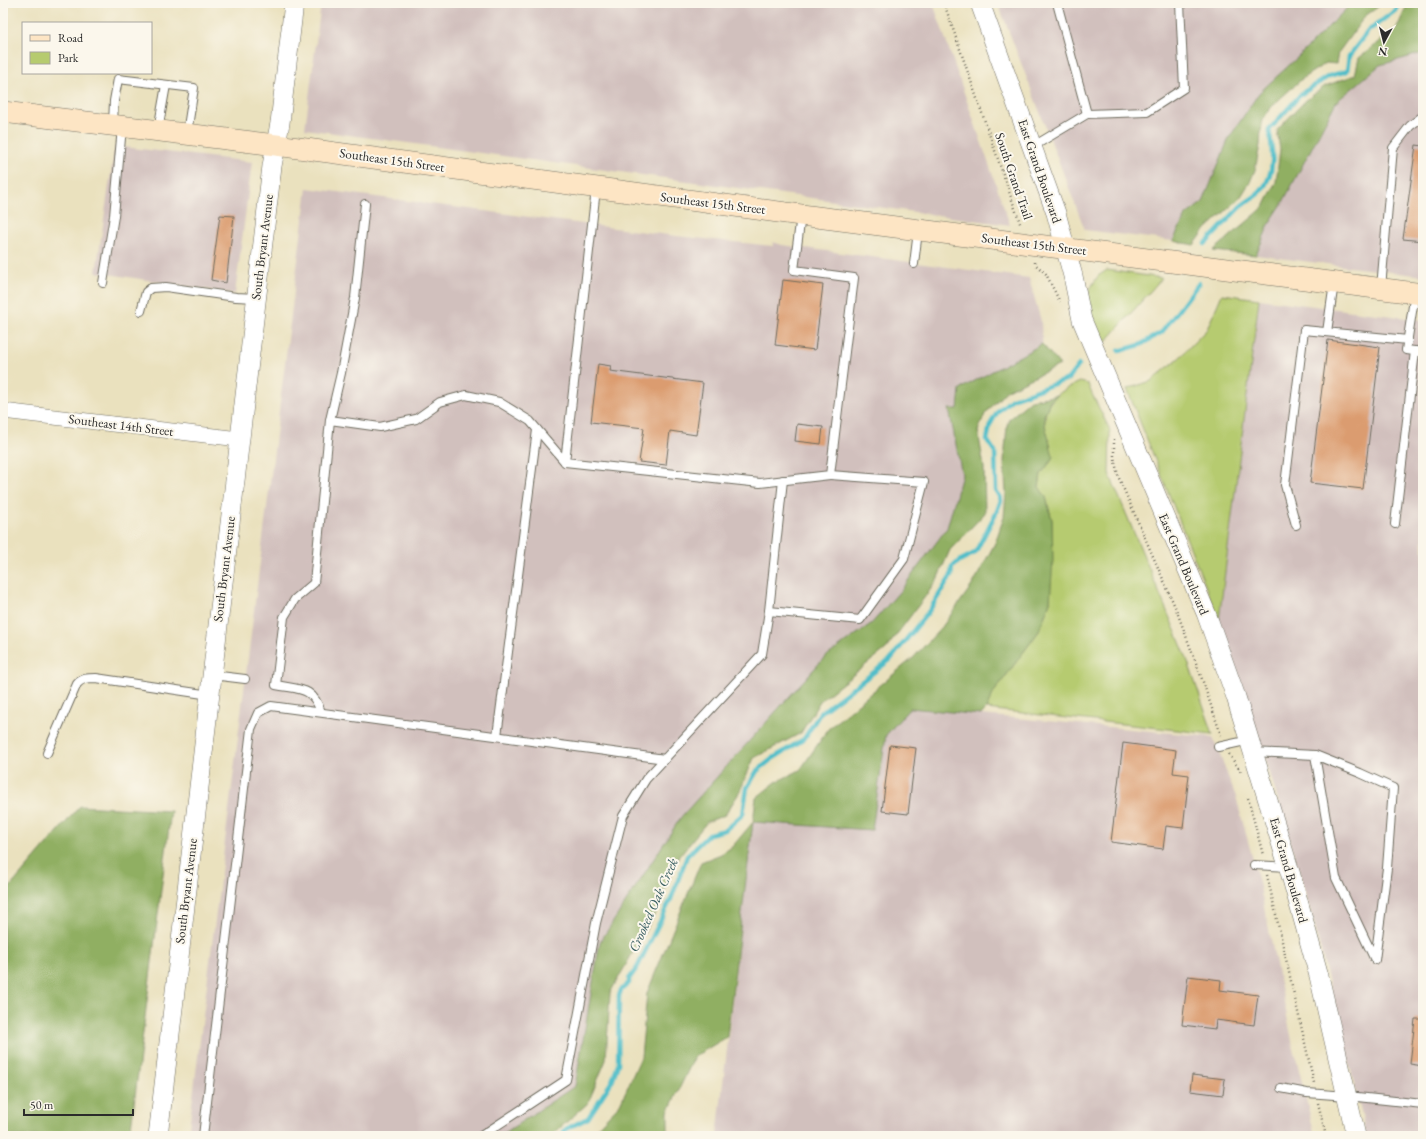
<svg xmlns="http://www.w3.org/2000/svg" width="1426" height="1139" font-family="'EB Garamond',serif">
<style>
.industrial{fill:#d1c0bd}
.green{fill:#b6cb6f;stroke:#707b4d}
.forest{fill:#90af62;stroke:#5e6d46}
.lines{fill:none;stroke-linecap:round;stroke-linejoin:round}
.stream{stroke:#51bec9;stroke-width:4.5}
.building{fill:#db9c6f}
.service-casing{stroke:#6e6b5e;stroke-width:10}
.minor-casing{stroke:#6e6b5e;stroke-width:16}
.tertiary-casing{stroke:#6e6b5e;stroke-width:20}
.secondary-casing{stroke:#6e6b5e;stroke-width:22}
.path{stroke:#6e6b5e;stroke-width:2.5;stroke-dasharray:1 3;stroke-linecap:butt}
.service{stroke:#fff;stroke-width:8}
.minor{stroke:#fff;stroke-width:15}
.tertiary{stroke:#fff;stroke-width:19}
.secondary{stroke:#fde5c4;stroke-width:21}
.labels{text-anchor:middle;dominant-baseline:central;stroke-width:4;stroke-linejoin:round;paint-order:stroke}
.street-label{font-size:13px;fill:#2b2b2b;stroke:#fbf7ec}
.water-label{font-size:14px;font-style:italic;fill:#385e62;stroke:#fbf7ec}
</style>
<rect width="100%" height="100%" fill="#fbf7ec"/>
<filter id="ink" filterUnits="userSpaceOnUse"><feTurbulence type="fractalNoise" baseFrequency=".025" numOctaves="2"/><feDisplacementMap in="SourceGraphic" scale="8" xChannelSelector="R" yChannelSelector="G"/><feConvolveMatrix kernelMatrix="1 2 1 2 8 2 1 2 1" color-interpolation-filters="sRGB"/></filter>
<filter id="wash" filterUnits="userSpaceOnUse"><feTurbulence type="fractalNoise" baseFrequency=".012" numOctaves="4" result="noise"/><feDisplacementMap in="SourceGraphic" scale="16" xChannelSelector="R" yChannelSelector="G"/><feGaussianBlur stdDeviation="0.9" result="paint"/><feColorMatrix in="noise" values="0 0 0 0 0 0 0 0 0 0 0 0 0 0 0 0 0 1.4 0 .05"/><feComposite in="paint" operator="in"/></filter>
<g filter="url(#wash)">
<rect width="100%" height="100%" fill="#eae1be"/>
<!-- industrial -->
<g class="industrial">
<polygon points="321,3 933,3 1010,225 305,129"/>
<polygon points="998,3 1352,3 1298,57 1259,93 1229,138 1203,202 1186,215 1173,241 1085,230"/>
<polygon points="1423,53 1423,276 1256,255 1272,217 1282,204 1336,102 1380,65"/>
<polygon points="115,146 252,162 235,294 96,272"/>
<polygon points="307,188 676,236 773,246 773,242 782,245 1029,278 1041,321 1042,344 960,389 958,409 949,409 962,475 947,528 901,590 872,623 824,658 600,942 575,1086 500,1136 188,1136"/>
<polygon points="1259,299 1423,320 1423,1136 1365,1136 1362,1115 1315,927 1270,773 1219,620"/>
<polygon points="910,708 1213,737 1236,797 1258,878 1293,1045 1315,1136 717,1136 753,822 872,830 886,735"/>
</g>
<!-- green -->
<g class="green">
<polygon points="1107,270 1162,278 1103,345 1096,334 1086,307 1090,289 1098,276"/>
<polygon points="1222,294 1259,299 1219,620 1127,389 1151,381 1179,358 1207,329"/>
<path d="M1080 382 1088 384 1092 394 1108 426 1110 432 1109 473 1187 659 1213 734 986 709 994 692 1039 631 1050 602 1052 520 1046 498 1039 487 1041 474 1051 461C1044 420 1034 402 1080 382Z"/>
</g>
<!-- forest -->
<g class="forest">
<polygon points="1352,3 1382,3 1378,7 1365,16 1338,53 1336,64 1326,63 1303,78 1273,105 1263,119 1261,131 1260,145 1255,170 1250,182 1240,198 1206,229 1194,245 1173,241 1186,215 1203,202 1229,138 1259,93 1298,57"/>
<polygon points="1408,3 1423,3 1423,53 1380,65 1336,102 1282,204 1270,222 1256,255 1213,251 1264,207 1276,182 1280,150 1277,130 1305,101 1325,86 1355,75 1359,58 1397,28"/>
<polygon points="1042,344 1060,365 1007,390 985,414 978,431 984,467 985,513 950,550 936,582 886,649 820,701 801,733 754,758 739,793 725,815 707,822 679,856 654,915 610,993 606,1060 588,1103 551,1136 500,1136 575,1086 600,942 681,817 824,658 872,623 901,590 947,528 962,475 949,409 958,409 960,389"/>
<polygon points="1058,395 1050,401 1044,416 1045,425 1053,456 1051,461 1041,474 1039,487 1046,497 1052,520 1053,559 1050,602 1039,631 994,692 986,709 981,715 910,708 886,735 872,830 753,822 727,1037 695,1056 668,1112 668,1136 589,1136 620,1104 641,1057 647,993 701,862 721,854 732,847 753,822 756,798 776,782 800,770 829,728 913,658 942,627 973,584 995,543 1004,517 1006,493 1004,461 1007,426 1009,419 1031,400"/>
<polygon points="80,806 171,811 130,1136 3,1136 3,895"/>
</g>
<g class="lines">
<!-- stream -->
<g class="stream">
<path d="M1205 244C1217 232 1229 218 1241 206 1247 201 1256 197 1261 191 1276 173 1273 151 1269 130L1301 94 1329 76 1347 71 1349 56 1368 31 1396 10 1399 3"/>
<polyline points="1119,351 1140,345 1162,332 1199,283"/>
<polyline points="561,1136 566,1129 588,1118 612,1081 618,1064 619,996 621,990 629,983 629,979 637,968 671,899 687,856 709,834 725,830 743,814 747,788 757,771 772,759 804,739 820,713 890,660 929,611 951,576 952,567 961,560 975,553 997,511 1001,500 996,491 995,452 987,440 990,425 998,411 1012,399 1068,379 1079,365"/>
</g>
</g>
<g id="blocks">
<!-- building -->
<g class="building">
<polygon points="1416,145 1423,146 1423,241 1403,239"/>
<polygon points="220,215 234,216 226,283 211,280"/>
<polygon points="783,280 823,285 815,350 775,345"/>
<polygon points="1328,340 1380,347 1363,489 1310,483"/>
<polygon points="598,364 611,366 610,371 703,383 696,435 670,431 666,465 639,462 644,428 591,422"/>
<polygon points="797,424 823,427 821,444 795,441"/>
<polygon points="1123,743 1176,750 1173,773 1189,775 1183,828 1166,826 1163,849 1111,842"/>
<polygon points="890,745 916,748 908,814 882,811"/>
<polygon points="1188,976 1221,980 1220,990 1258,995 1254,1025 1216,1020 1215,1029 1182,1025"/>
<polygon points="1415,1019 1423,1019 1423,1066 1410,1064"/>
<polygon points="1192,1075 1225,1079 1223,1095 1190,1091"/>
</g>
</g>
</g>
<g filter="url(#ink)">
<use href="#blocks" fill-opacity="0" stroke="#6e6b5e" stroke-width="1"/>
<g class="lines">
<!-- service casing -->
<g class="service-casing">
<g id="service">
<polyline points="1057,3 1087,114"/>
<polyline points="113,124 114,101 118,79 194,88 187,133"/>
<polyline points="158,130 166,85"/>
<polyline points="1032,147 1087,114 1147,112 1184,88 1180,3"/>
<polyline points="596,189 565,462 760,483 830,475 854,278 794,270 801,215"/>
<polyline points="914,264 918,231"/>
<polyline points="103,283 114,216 122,127"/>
<polyline points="1381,288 1393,148 1410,126 1423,116"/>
<polyline points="1415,293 1406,350 1423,352"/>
<polyline points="141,311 146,292 151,288 166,287 236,297 256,298"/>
<polyline points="1327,332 1334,283"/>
<polyline points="330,420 341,373 355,298 365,204"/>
<polyline points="1395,524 1415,351"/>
<polyline points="1296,525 1285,485 1304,330 1408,340"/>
<polyline points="769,611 783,480"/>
<polyline points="212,675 245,679"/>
<path d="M321 712C312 686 300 690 276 685L284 617 295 599 314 583 330 420 380 427 416 419 440 402 466 395 499 402 530 421 565 462"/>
<polyline points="497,736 537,430"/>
<polyline points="1218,747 1250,740"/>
<polyline points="1253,752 1315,755 1360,773 1393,788 1387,868 1375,960 1336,878 1315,755"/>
<path d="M47 753 77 684C82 678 88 678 96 678L210 695"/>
<polyline points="1254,865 1289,867"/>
<polyline points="1281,1088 1307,1093 1348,1096 1423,1104"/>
<polyline points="203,1136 251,729 258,713 271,706 665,759"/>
<polyline points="481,1136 566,1080 596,923 623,816 646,779 762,654 769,611 860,620 904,559 924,482 830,475"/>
</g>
</g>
<!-- minor casing -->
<g class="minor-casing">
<polyline id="minor" points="3,411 239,439"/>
</g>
<!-- tertiary casing -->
<g class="tertiary-casing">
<g id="tertiary">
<polyline points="980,3 1056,213 1073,276 1082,320 1206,613 1236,697 1290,872 1319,976 1356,1136"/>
<polyline points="158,1136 272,166 280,123 294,3"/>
</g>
</g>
<!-- secondary casing -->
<g class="secondary-casing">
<polyline id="secondary" points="3,112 276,145 801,215 1423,294"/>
</g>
<!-- path -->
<g class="path">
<polyline points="944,3 1021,226"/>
<polyline points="1035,262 1035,264 1046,274 1060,302"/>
<polyline points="1114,439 1114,457 1118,476 1176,609 1202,679 1221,735"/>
<polyline points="1229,754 1241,772"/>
<polyline points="1248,798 1263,855"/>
<polyline points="1267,875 1314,1083"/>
<polyline points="1318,1103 1326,1136"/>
</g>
<!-- service -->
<use href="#service" class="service"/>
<!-- minor -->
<use href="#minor" class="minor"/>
<!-- tertiary -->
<use href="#tertiary" class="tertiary"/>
<!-- secondary -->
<use href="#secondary" class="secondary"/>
</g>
</g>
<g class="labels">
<!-- street labels -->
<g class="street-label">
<text transform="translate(392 160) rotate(8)">Southeast 15th Street</text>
<text transform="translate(1040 171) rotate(71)">East Grand Boulevard</text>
<text transform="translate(1014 176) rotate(71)">South Grand Trail</text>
<text transform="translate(713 203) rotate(7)">Southeast 15th Street</text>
<text transform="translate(1034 244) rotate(7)">Southeast 15th Street</text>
<text transform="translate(262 247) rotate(-83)">South Bryant Avenue</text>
<text transform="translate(121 425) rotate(7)">Southeast 14th Street</text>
<text transform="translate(1184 564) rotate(67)">East Grand Boulevard</text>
<text transform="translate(224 569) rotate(-83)">South Bryant Avenue</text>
<text transform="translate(1289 870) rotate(74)">East Grand Boulevard</text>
<text transform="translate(186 891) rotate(-83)">South Bryant Avenue</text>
</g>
<!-- water labels -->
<g class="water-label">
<text transform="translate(653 905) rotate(-66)">Crooked Oak Creek</text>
</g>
</g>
<!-- margin -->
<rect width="1426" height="1139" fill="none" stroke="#fbf7ec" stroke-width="16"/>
<!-- legend -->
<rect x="22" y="22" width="130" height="52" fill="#fbf7ec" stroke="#a8a59f"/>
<rect x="30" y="35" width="20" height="6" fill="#fde5c4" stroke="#a8a59f"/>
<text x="58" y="42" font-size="12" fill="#2b2b2b">Road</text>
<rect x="30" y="52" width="20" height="12" fill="#b6cb6f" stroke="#a8a59f"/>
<text x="58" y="62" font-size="12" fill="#2b2b2b">Park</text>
<!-- north arrow -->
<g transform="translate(1384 42) rotate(187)" stroke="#fbf7ec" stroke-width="3" paint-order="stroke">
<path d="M0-3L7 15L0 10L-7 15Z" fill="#2b2b2b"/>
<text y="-6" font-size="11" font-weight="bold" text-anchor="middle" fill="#2b2b2b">N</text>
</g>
<!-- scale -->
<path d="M24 1109v6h109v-6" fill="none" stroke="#2b2b2b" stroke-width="2"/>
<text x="30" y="1109" font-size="12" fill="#2b2b2b" stroke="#fbf7ec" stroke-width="3" paint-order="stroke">50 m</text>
</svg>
